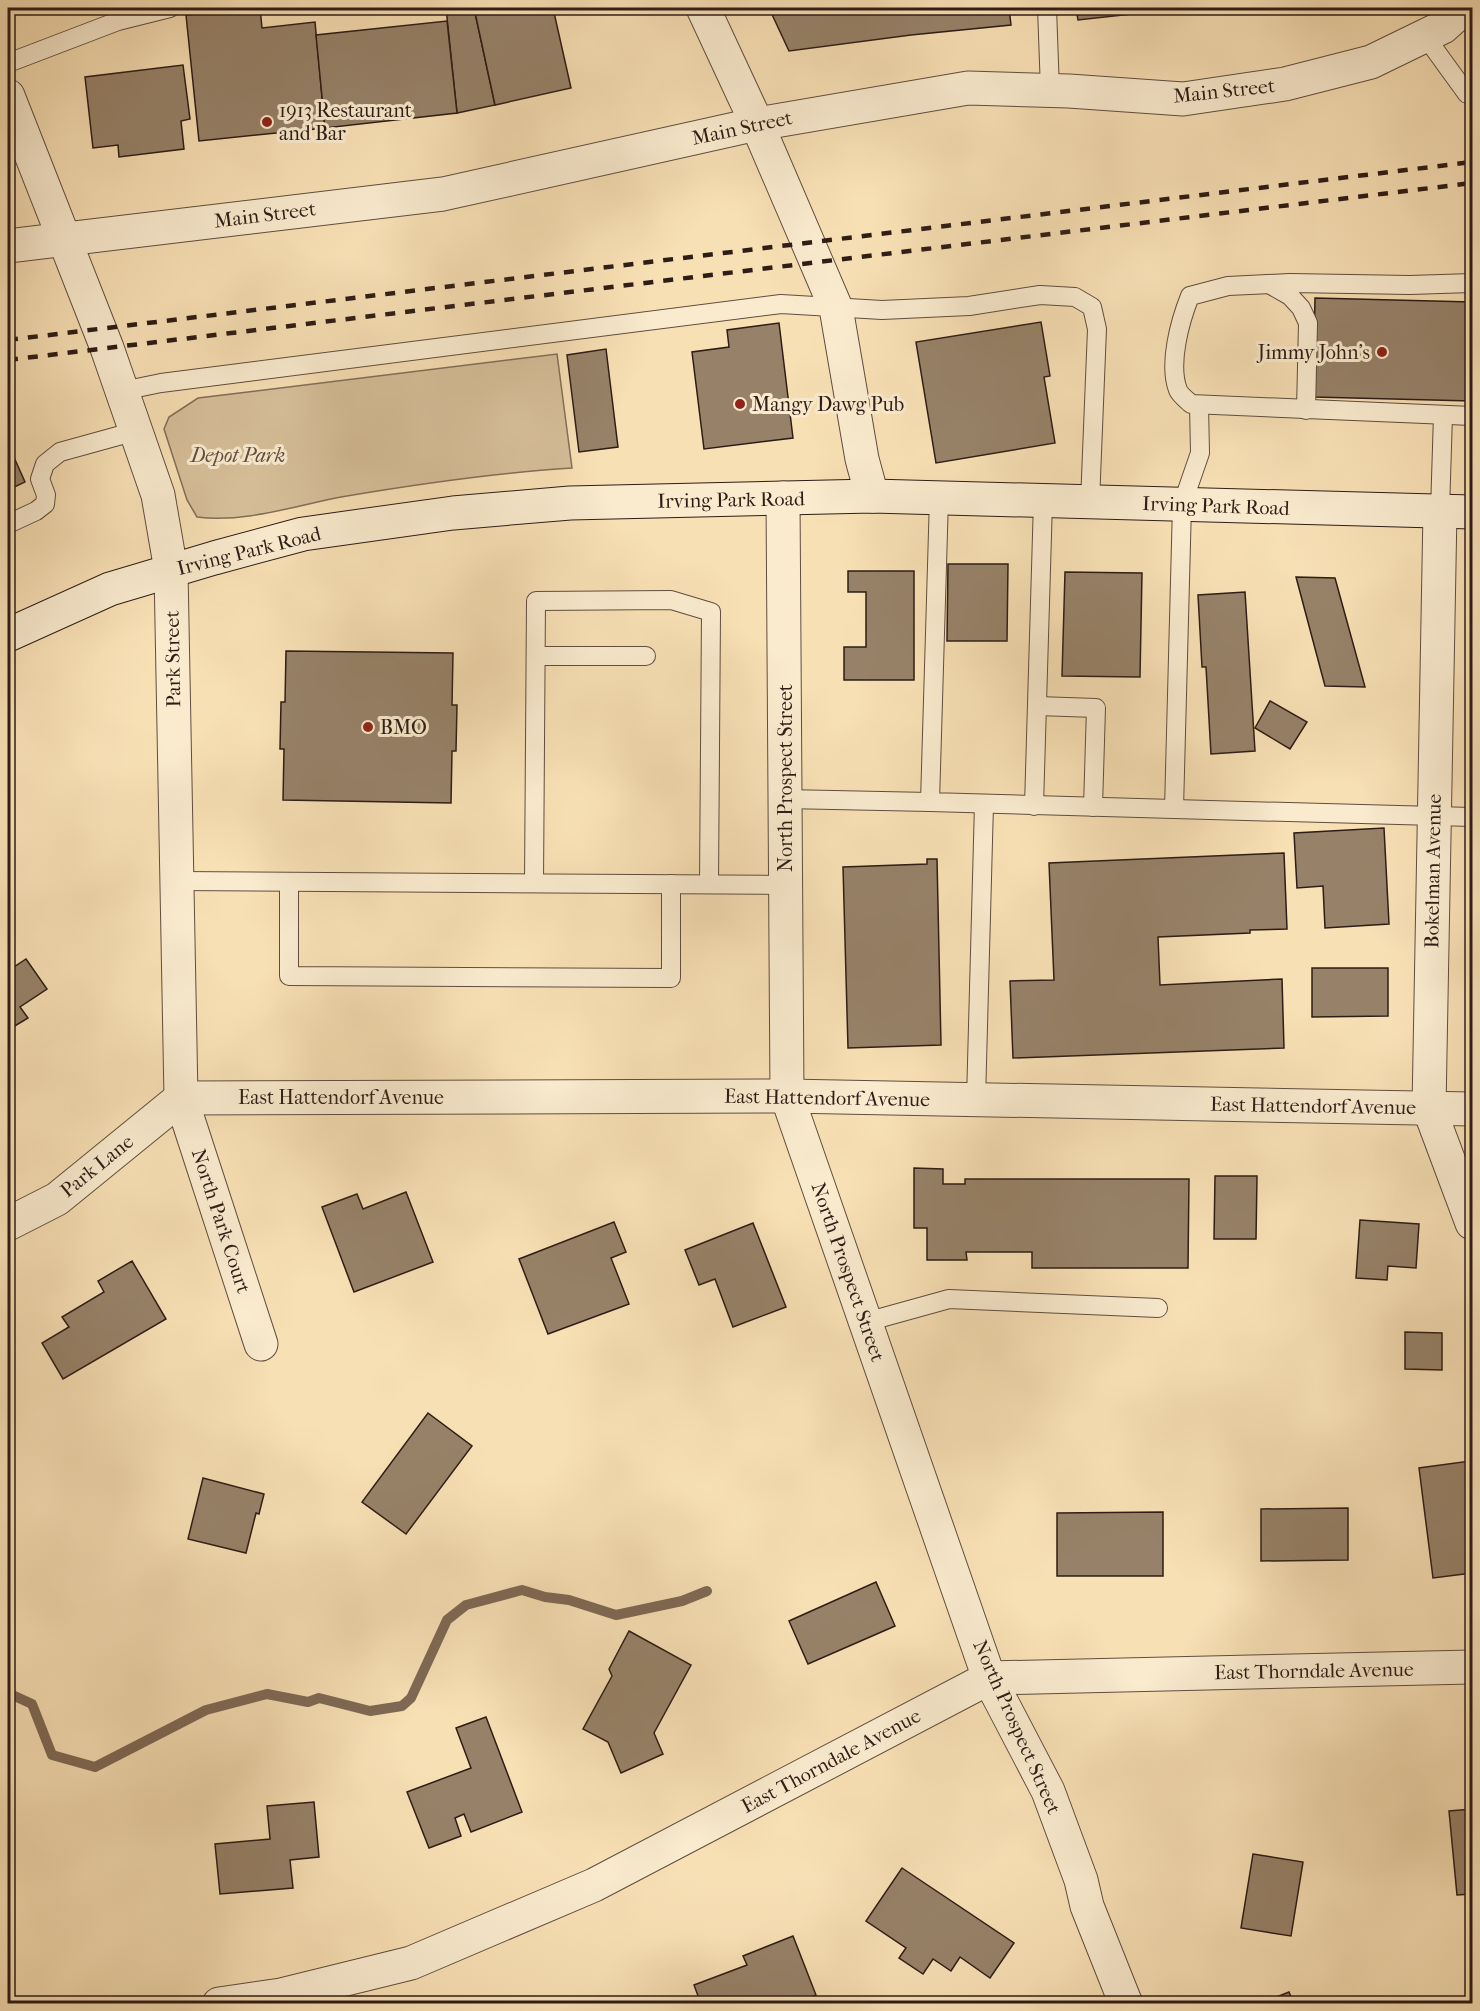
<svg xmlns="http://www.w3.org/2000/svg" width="1480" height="2011" font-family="'IM FELL French Canon',serif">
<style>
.green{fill:#d6bf9a;stroke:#826e58;stroke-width:1.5}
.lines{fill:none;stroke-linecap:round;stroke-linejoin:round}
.stream{stroke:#7e6955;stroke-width:10}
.building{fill:#978269;stroke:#2e1c16;stroke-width:1.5}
.service-casing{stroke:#604d3e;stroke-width:20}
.minor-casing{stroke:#604d3e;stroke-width:35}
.secondary-casing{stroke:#2e1c16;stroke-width:35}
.service{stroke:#faebcf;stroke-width:18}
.minor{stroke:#faebcf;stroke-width:33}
.secondary{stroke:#faebcf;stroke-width:33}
.rail{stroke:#2e1c16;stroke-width:4.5;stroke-dasharray:10 10;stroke-linecap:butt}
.poi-dot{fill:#8f2418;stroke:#faebcf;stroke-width:2}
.labels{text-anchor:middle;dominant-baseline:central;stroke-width:6;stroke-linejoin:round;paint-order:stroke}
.street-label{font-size:20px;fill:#2e1c16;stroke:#faebcf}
.poi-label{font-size:20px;fill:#2e1c16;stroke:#faebcf;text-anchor:start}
.park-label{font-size:20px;font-style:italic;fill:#604d3e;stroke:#faebcf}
</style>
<rect width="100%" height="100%" fill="#f8e0b5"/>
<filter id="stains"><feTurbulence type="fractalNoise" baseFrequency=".00333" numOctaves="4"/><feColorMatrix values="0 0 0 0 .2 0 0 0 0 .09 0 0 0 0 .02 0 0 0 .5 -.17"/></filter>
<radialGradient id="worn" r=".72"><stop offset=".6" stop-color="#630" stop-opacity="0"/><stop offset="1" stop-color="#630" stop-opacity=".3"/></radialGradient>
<!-- green -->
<path class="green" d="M557 354 572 468C494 473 418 484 341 497 294 506 245 523 197 517L187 500 164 429 169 417 198 398Z"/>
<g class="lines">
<!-- stream -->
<polyline class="stream" points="8,1693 32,1704 52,1755 95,1767 206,1710 267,1694 308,1702 319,1698 370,1711 402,1706 411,1698 447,1620 466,1605 522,1590 545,1597 569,1600 616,1615 682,1601 707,1591"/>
</g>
<!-- building -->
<g class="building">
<polygon points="260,8 262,28 315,22 325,128 199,141 186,15"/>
<polygon points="446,8 474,8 495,105 457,113"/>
<polygon points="474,8 553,8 571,88 495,105"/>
<polygon points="769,8 1009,8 1011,25 911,35 789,51"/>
<polygon points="1076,8 1187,8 1078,20"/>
<polygon points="447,21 457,113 325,128 316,35"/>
<polygon points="183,65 190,119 181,121 184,149 119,157 118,145 93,148 85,77"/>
<polygon points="1315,298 1472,302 1472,401 1313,397"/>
<polygon points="1041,322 1050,376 1044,377 1055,443 936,463 916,342"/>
<polygon points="779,323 793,438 704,449 692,352 729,347 727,330"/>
<polygon points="606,349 618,447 579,452 567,355"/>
<polygon points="8,444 25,482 8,490"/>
<polygon points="948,564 1008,564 1007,641 947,641"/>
<polygon points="848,571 914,571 914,680 844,680 844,647 866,647 866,592 848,592"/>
<polygon points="1065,572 1142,573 1140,677 1062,676"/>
<polygon points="1296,577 1335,578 1365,687 1325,686"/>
<polygon points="1245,592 1255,751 1211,754 1206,667 1202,667 1198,595"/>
<polygon points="286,651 453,653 452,705 457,705 456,751 452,751 451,803 283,800 284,749 280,749 281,702 285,702"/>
<polygon points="1270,701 1307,722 1290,749 1255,728"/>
<polygon points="1384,828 1389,924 1325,928 1323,886 1297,888 1294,833"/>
<polygon points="1284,853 1287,929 1250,930 1250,933 1158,937 1160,985 1282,979 1284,1048 1013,1058 1010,981 1054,980 1049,863"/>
<polygon points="927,859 937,859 941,1045 848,1048 843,867 927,864"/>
<polygon points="26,959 47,989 20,1007 28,1018 8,1030 14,1039 8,1043 8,971"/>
<polygon points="1312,968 1388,968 1388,1016 1312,1017"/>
<polygon points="914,1168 943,1169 943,1184 965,1184 965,1179 1189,1179 1188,1268 1032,1268 1032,1252 966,1252 967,1260 927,1260 927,1228 914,1228"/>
<polygon points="1215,1176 1257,1176 1256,1239 1214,1239"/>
<polygon points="406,1192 433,1262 354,1292 322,1207 357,1194 363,1209"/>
<polygon points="1360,1220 1419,1224 1416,1268 1388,1266 1387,1280 1356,1278"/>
<polygon points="614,1222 626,1252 611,1258 629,1304 548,1334 519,1259"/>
<polygon points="753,1223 786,1307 733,1327 715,1279 699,1285 685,1250"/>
<polygon points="132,1261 166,1319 63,1379 42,1343 69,1327 62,1317 104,1292 98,1281"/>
<polygon points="1405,1332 1442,1333 1442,1370 1405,1369"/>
<polygon points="428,1413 472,1446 406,1534 362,1502"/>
<polygon points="1470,1461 1472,1484 1472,1573 1433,1578 1419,1468"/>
<polygon points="203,1478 264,1494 259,1514 256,1513 246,1553 188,1539"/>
<polygon points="1348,1508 1348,1560 1261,1561 1261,1509"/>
<polygon points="1163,1512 1163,1576 1057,1576 1057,1513"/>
<polygon points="876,1582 895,1626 808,1664 789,1621"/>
<polygon points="629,1631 691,1665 654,1733 663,1754 621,1773 608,1742 583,1729 612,1676 609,1669"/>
<polygon points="486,1717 522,1812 471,1832 464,1814 455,1818 461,1836 429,1848 407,1792 471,1768 456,1728"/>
<polygon points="314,1802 319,1857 290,1860 293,1888 220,1894 215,1844 270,1839 267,1806"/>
<polygon points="1472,1809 1472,1894 1457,1895 1449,1811"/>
<polygon points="1253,1854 1303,1862 1291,1936 1241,1928"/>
<polygon points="902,1868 1014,1943 990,1978 960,1957 951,1971 933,1959 923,1974 899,1958 906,1948 866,1921"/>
<polygon points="793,1936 816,1995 794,2004 701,2004 694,1985 747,1965 743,1956"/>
<polygon points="1289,1992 1294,2004 1259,2004"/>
</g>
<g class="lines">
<!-- service casing -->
<g class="service-casing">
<g id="service">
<polyline points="1047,8 1050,90"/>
<polyline points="1425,36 1467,94 1472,95"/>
<polyline points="8,63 118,21 170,8"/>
<path d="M1472 283 1410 285 1290 283 1228 286 1190 296C1180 321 1168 364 1178 390 1180 395 1187 400 1191 404L1472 416"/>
<polyline points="1269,284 1290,296 1301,308 1308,323 1306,410"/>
<polyline points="122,391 161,383 781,304 882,310 969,306 1040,295 1075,297 1092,307 1097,329 1090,502"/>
<polyline points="939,498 930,802 1174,809 1182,505 1200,453 1199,405"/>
<polyline points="1440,511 1443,415"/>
<polyline points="8,524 36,511 45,504 46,495 40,479 45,464 60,452 136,431"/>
<polyline points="536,656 646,656"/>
<polyline points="1037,706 1096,708 1093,807"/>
<polyline points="785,799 930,802"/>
<polyline points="1034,806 1043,501"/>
<polyline points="1174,809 1472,817"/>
<polyline points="177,881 785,885"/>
<polyline points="289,882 289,976 671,978 671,884"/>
<polyline points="534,883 536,601 671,600 711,612 709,884"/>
<polyline points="976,1100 984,804"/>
<polyline points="866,1322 949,1299 1158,1308"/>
</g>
</g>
<!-- minor casing -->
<g class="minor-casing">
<g id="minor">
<polyline points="703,8 757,124 836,308 862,459 872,496"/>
<polyline points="8,96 107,348 158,495 171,570 181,1098 261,1344"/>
<polyline points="8,246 443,194 757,124 968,88 1069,91 1183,99 1285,84 1371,62 1443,27 1464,8"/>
<polyline points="783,498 787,1096 989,1678 1048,1791 1081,1880 1087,1906 1126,2004"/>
<polyline points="1440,511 1429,1108 1472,1223"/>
<polyline points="181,1098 787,1096 1472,1109"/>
<polyline points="8,1224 57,1199 181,1098"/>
<polyline points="219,2004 281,1995 411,1963 594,1885 989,1678 1472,1667"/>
</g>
</g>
<!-- secondary casing -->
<g class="secondary-casing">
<polyline id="secondary" points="8,635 110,589 214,558 303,534 453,513 570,503 872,496 1472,512"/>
</g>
<!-- service -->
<use href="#service" class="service"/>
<!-- minor -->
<use href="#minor" class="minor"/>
<!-- secondary -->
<use href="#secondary" class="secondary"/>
<!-- rail -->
<g class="rail">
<polyline points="8,340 1472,162"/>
<polyline points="8,360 1472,183"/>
</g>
</g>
<!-- markers -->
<g class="poi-dot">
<circle cx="267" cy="122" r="6"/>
<circle cx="1382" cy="352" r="6"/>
<circle cx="740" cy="404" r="6"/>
<circle cx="368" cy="727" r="6"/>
</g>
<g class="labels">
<!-- street labels -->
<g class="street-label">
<text transform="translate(1224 91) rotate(-6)">Main Street</text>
<text transform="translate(742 128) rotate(-12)">Main Street</text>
<text transform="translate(265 215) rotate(-7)">Main Street</text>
<text transform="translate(731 500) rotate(-1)">Irving Park Road</text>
<text transform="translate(1216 506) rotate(2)">Irving Park Road</text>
<text transform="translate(249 551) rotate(-14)">Irving Park Road</text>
<text transform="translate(173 659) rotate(-91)">Park Street</text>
<text transform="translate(785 778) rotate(-90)">North Prospect Street</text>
<text transform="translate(1433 871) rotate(-89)">Bokelman Avenue</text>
<text x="341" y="1097">East Hattendorf Avenue</text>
<text transform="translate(827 1098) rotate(1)">East Hattendorf Avenue</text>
<text transform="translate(1313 1106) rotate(1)">East Hattendorf Avenue</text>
<text transform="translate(97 1166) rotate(-39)">Park Lane</text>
<text transform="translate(221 1221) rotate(72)">North Park Court</text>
<text transform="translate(848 1272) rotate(71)">North Prospect Street</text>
<text transform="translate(1314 1671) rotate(-1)">East Thorndale Avenue</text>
<text transform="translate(1017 1727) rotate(66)">North Prospect Street</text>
<text transform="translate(831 1761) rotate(-28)">East Thorndale Avenue</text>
</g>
<!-- poi labels -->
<g class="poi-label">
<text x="279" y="110">1913 Restaurant<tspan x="279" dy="23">and Bar</tspan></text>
<text x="1370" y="352" text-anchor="end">Jimmy John's</text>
<text x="752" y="404">Mangy Dawg Pub</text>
<text x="380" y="727">BMO</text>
</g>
<!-- park labels -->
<g class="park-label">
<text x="238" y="455">Depot Park</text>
</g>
</g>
<!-- margin -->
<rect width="1480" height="2011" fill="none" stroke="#f8e0b5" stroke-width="30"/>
<rect x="9" y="9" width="1462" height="1993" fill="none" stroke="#2e1c16" stroke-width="3"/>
<rect x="15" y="15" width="1450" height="1981" fill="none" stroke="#2e1c16" stroke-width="1.5"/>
<rect width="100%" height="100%" filter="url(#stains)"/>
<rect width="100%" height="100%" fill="url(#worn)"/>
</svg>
